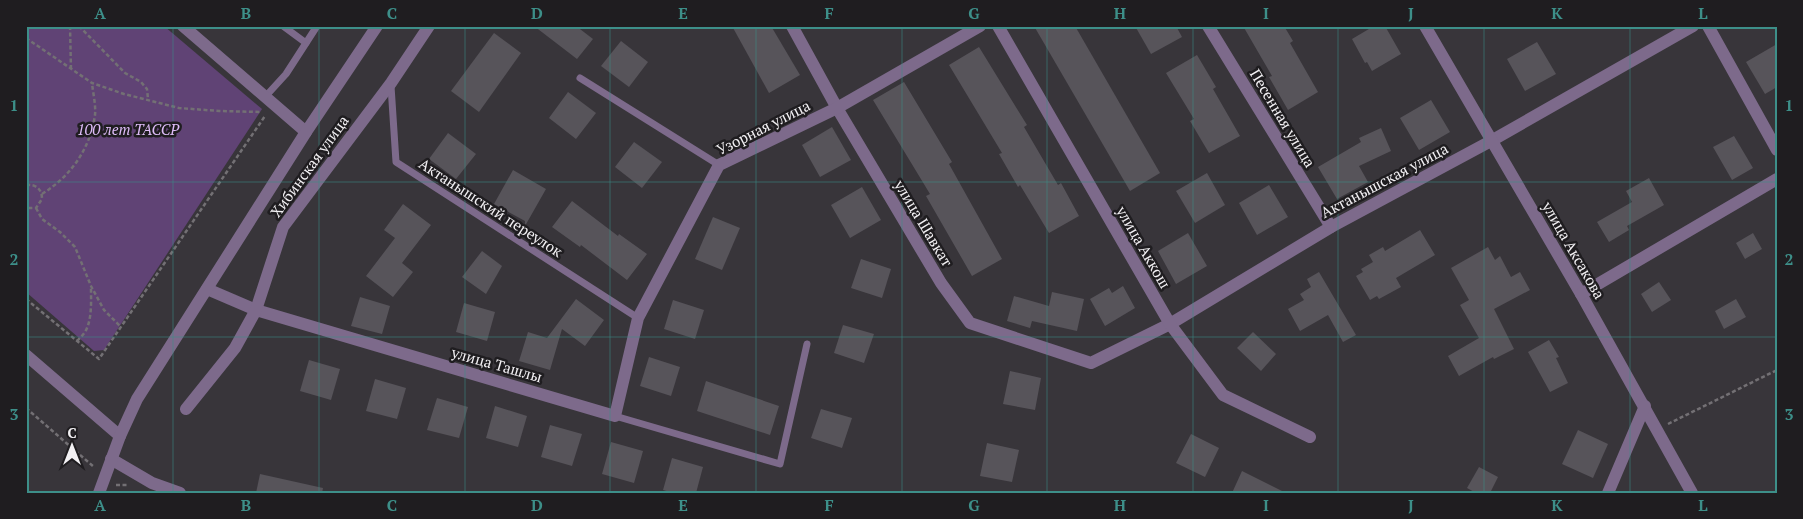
<svg xmlns="http://www.w3.org/2000/svg" width="1803" height="519" font-family="'PT Serif',serif">
<style>
.green{fill:#604375}
.building{fill:#57545a}
.lines{fill:none;stroke-linecap:round;stroke-linejoin:round}
.path{stroke:#737074;stroke-width:2.5;stroke-dasharray:4 2.5;stroke-linecap:butt}
.service{stroke:#7d6a8b;stroke-width:7}
.minor{stroke:#7d6a8b;stroke-width:12}
.grid{fill:none;stroke:#3d8f89;stroke-width:1;stroke-opacity:0.55}
.labels{text-anchor:middle;dominant-baseline:central;stroke-width:5;stroke-linejoin:round;paint-order:stroke}
.street-label{font-size:15px;fill:#f3f1f4;stroke:#1f1d20}
.park-label{font-size:15px;font-style:italic;fill:#debcf8;stroke:#1f1d20}
.neatline{fill:none;stroke:#3d8f89;stroke-width:2}
.grid-label{font-size:16px;text-anchor:middle;font-weight:bold;fill:#3d8f89}
</style>
<rect width="100%" height="100%" fill="#38353a"/>
<!-- green -->
<polygon class="green" points="26,26 164,26 262,109 104,350 94,351 26,292"/>
<!-- building -->
<g class="building">
<polygon points="534,26 576,26 593,39 577,59"/>
<polygon points="732,26 771,26 800,75 769,93"/>
<polygon points="1034,26 1075,26 1160,173 1130,191"/>
<polygon points="1135,26 1176,26 1182,37 1151,54"/>
<polygon points="1243,26 1284,26 1293,41 1290,43 1318,92 1288,110 1269,77 1272,76"/>
<polygon points="1374,26 1385,26 1401,54 1372,71 1367,62 1365,63 1352,39"/>
<polygon points="494,33 521,53 479,112 451,91"/>
<polygon points="621,41 648,62 629,87 601,66"/>
<polygon points="1537,42 1556,74 1525,91 1507,59"/>
<polygon points="1777,44 1777,87 1765,94 1746,62"/>
<polygon points="979,47 1027,125 1024,127 1058,185 1061,183 1079,216 1049,233 1020,185 1018,187 999,154 1002,153 949,65"/>
<polygon points="1197,55 1216,87 1213,89 1240,136 1209,153 1190,121 1194,119 1166,73"/>
<polygon points="904,82 952,162 949,164 1002,259 972,276 926,196 930,194 873,100"/>
<polygon points="568,92 596,113 576,139 549,118"/>
<polygon points="1431,100 1450,132 1419,150 1400,118"/>
<polygon points="832,127 851,160 820,177 802,145"/>
<polygon points="1381,128 1391,151 1359,166 1368,182 1337,199 1318,167 1361,142 1359,138"/>
<polygon points="448,133 476,154 456,179 429,159"/>
<polygon points="1734,136 1753,168 1732,180 1713,147"/>
<polygon points="634,142 662,162 642,188 615,167"/>
<polygon points="513,170 546,189 525,226 525,221 494,204"/>
<polygon points="1207,173 1225,205 1195,223 1176,191"/>
<polygon points="1649,178 1664,205 1627,226 1629,230 1609,242 1597,222 1632,202 1626,191"/>
<polygon points="1269,185 1288,217 1257,235 1239,203"/>
<polygon points="862,187 881,220 850,238 831,205"/>
<polygon points="572,201 618,236 619,234 647,254 627,280 581,245 580,247 552,227"/>
<polygon points="403,204 431,225 402,263 413,272 393,297 366,276 395,238 384,230"/>
<polygon points="713,217 740,228 722,270 695,259"/>
<polygon points="1420,230 1435,255 1396,278 1401,287 1379,299 1377,296 1370,300 1356,276 1363,272 1361,269 1373,262 1369,255 1383,247 1385,251"/>
<polygon points="1188,233 1207,266 1176,284 1158,251"/>
<polygon points="1753,233 1762,249 1745,259 1736,243"/>
<polygon points="1488,247 1495,260 1500,256 1511,277 1520,272 1530,290 1494,309 1514,349 1494,359 1493,357 1459,376 1448,356 1479,338 1460,305 1469,300 1451,268"/>
<polygon points="482,251 502,266 486,294 462,277"/>
<polygon points="861,259 891,269 882,298 851,288"/>
<polygon points="1319,272 1356,335 1343,342 1328,315 1300,331 1288,309 1304,300 1300,294 1311,287 1307,279"/>
<polygon points="1659,282 1671,300 1652,312 1641,294"/>
<polygon points="1123,286 1135,308 1105,326 1090,299 1109,288 1112,293"/>
<polygon points="1052,292 1084,299 1077,331 1032,321 1030,328 1007,321 1014,296 1049,306"/>
<polygon points="360,297 390,306 382,334 351,326"/>
<polygon points="576,299 604,320 585,346 562,329 550,370 519,361 528,332 547,338"/>
<polygon points="1736,299 1746,317 1724,329 1715,311"/>
<polygon points="673,300 704,310 695,339 664,329"/>
<polygon points="464,303 495,312 487,341 456,332"/>
<polygon points="843,325 874,334 864,363 834,353"/>
<polygon points="1253,332 1276,354 1261,371 1237,348"/>
<polygon points="1549,340 1559,357 1556,358 1568,383 1550,392 1528,352"/>
<polygon points="649,357 680,367 671,396 640,386"/>
<polygon points="309,360 340,369 331,400 300,391"/>
<polygon points="1010,371 1041,378 1035,410 1003,404"/>
<polygon points="375,379 406,388 397,419 366,411"/>
<polygon points="706,381 779,406 770,435 697,411"/>
<polygon points="437,398 468,407 459,438 427,430"/>
<polygon points="495,406 527,416 518,447 486,438"/>
<polygon points="821,409 852,418 842,448 811,438"/>
<polygon points="550,425 582,434 572,466 541,457"/>
<polygon points="1578,430 1608,444 1593,478 1562,464"/>
<polygon points="1191,434 1219,448 1205,477 1176,463"/>
<polygon points="611,442 643,451 634,483 602,474"/>
<polygon points="987,443 1019,450 1012,482 980,476"/>
<polygon points="672,458 703,467 696,493 673,493 663,490"/>
<polygon points="1479,467 1498,477 1490,493 1476,493 1467,488"/>
<polygon points="1242,471 1286,493 1232,493"/>
<polygon points="260,474 323,488 322,493 256,493"/>
</g>
<g class="lines">
<!-- path -->
<g class="path">
<polyline points="70,26 71,70"/>
<polyline points="79,26 125,73 141,82 147,89 148,99"/>
<polyline points="26,38 92,83 124,94 179,108 219,111 261,112"/>
<path d="M26 185C36 184 42 189 42 199L36 208H26"/>
<path d="M42 194C71 176 90 149 95 115 96 105 93 93 92 83"/>
<polyline points="36,208 42,219 60,232 75,247 91,286 104,310 121,327"/>
<polyline points="26,212 26,227"/>
<polyline points="26,299 99,359 265,116"/>
<path d="M77 341C81 337 85 333 87 328 92 316 91 300 91 287"/>
<polyline points="26,408 94,467"/>
<polyline points="1668,424 1777,370"/>
<polyline points="116,485 128,485"/>
</g>
<!-- service -->
<g class="service">
<polyline points="283,26 306,43"/>
<polyline points="580,78 719,165"/>
<polyline points="391,86 396,162 638,318"/>
<polyline points="265,97 286,74 317,26"/>
<polyline points="615,416 780,464 807,344"/>
</g>
<!-- minor -->
<g class="minor">
<polyline points="183,26 306,132"/>
<polyline points="792,26 837,108 941,283 970,323 1091,363 1170,324 1331,227 1491,141 1693,26"/>
<polyline points="998,26 1170,324 1223,395 1310,437"/>
<polyline points="1208,26 1331,227"/>
<polyline points="1425,26 1581,294 1692,493"/>
<polyline points="1708,26 1777,150"/>
<polyline points="207,289 256,310 615,416 638,318 719,165 837,108 980,26"/>
<polyline points="1581,294 1777,179"/>
<polyline points="26,355 120,436"/>
<polyline points="186,409 235,348 256,310 283,227 391,83 429,26"/>
<polyline points="111,459 152,483 180,493"/>
<polyline points="99,493 120,436 137,399 306,132 377,26"/>
<polyline points="1608,493 1645,406"/>
</g>
</g>
<!-- grid -->
<path class="grid" d="M173 26V493M319 26V493M465 26V493M610 26V493M756 26V493M902 26V493M1047 26V493M1193 26V493M1338 26V493M1484 26V493M1630 26V493M26 182H1777M26 337H1777"/>
<g class="labels">
<!-- street labels -->
<g class="street-label">
<text transform="translate(1283 118) rotate(59)">Песенная улица</text>
<text transform="translate(763 127) rotate(-27)">Узорная улица</text>
<text transform="translate(309 166) rotate(-54)">Хибинская улица</text>
<text transform="translate(1384 180) rotate(-28)">Актанышская улица</text>
<text transform="translate(491 207) rotate(33)">Актанышский переулок</text>
<text transform="translate(924 223) rotate(59)">улица Шавкат</text>
<text transform="translate(1144 247) rotate(60)">улица Аккош</text>
<text transform="translate(1574 250) rotate(60)">улица Аксакова</text>
<text transform="translate(497 364) rotate(16)">улица Ташлы</text>
</g>
<!-- park labels -->
<g class="park-label">
<text x="128" y="129">100 лет ТАССР</text>
</g>
</g>
<!-- border -->
<rect width="1803" height="519" fill="none" stroke="#1f1d20" stroke-width="55"/>
<!-- north arrow -->
<g transform="translate(72 446)" stroke="#1f1d20" stroke-width="4" paint-order="stroke">
<path d="M0-4L9 19L0 12L-9 19Z" fill="#f3f1f4"/>
<text y="-8" font-size="14" font-weight="bold" text-anchor="middle" fill="#f3f1f4">С</text>
</g>
<rect x="28" y="28" width="1748" height="464" class="neatline"/>
<g class="grid-label">
<text x="100" y="19">A</text>
<text x="246" y="19">B</text>
<text x="392" y="19">C</text>
<text x="537" y="19">D</text>
<text x="683" y="19">E</text>
<text x="829" y="19">F</text>
<text x="974" y="19">G</text>
<text x="1120" y="19">H</text>
<text x="1266" y="19">I</text>
<text x="1411" y="19">J</text>
<text x="1557" y="19">K</text>
<text x="1703" y="19">L</text>
<text x="14" y="111">1</text>
<text x="1789" y="111">1</text>
<text x="14" y="265">2</text>
<text x="1789" y="265">2</text>
<text x="14" y="420">3</text>
<text x="1789" y="420">3</text>
<text x="100" y="511">A</text>
<text x="246" y="511">B</text>
<text x="392" y="511">C</text>
<text x="537" y="511">D</text>
<text x="683" y="511">E</text>
<text x="829" y="511">F</text>
<text x="974" y="511">G</text>
<text x="1120" y="511">H</text>
<text x="1266" y="511">I</text>
<text x="1411" y="511">J</text>
<text x="1557" y="511">K</text>
<text x="1703" y="511">L</text>
</g>
</svg>
